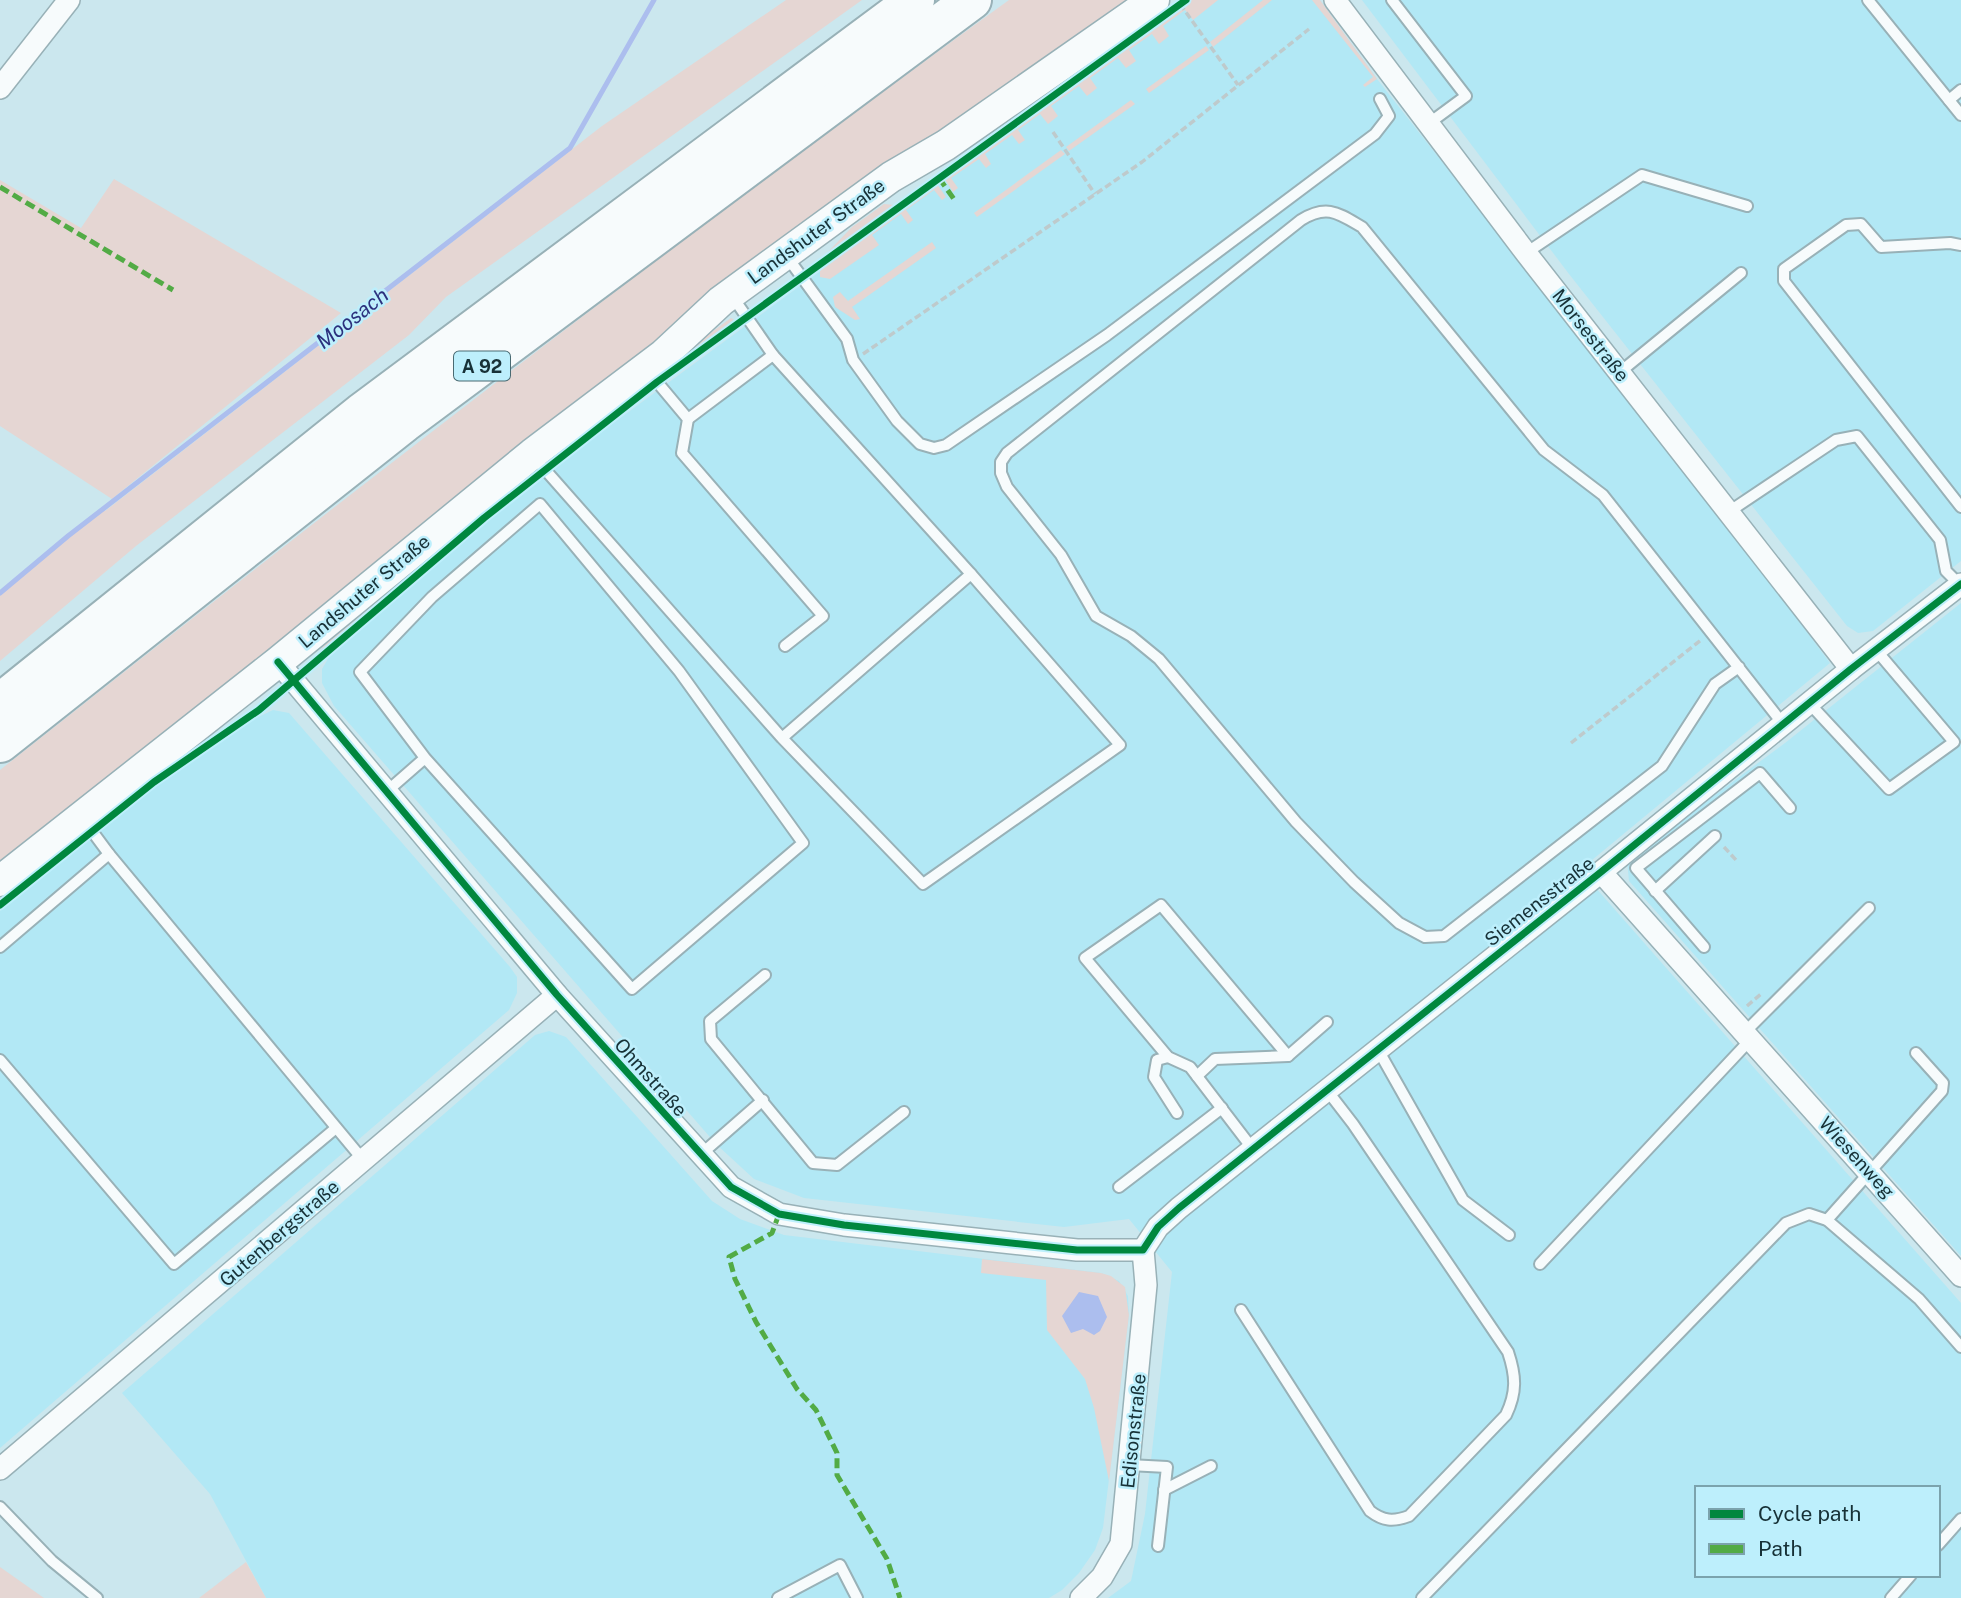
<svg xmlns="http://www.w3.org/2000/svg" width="1961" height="1598" font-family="'Public Sans',sans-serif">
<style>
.built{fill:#b2e8f5;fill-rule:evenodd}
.green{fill:#e5d6d3}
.water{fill:#acbeee}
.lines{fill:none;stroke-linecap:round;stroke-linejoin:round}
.stream{stroke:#acbeee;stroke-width:5}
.lane-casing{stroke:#98b1b7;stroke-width:14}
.street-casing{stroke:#98b1b7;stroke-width:24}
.secondary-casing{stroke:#98b1b7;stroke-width:33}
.highway-casing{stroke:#98b1b7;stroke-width:42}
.path{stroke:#becacc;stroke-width:3.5;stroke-dasharray:7 3.5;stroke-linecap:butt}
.lane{stroke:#f7fbfc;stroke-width:10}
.street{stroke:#f7fbfc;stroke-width:21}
.secondary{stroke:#f7fbfc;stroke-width:30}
.highway{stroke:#f7fbfc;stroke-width:38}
.quiet{stroke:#52ab45;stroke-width:5;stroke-dasharray:10 5;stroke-linecap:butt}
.cycleway-casing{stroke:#bdeffc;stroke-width:11}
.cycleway{stroke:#00873e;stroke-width:7}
.labels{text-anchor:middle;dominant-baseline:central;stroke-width:5;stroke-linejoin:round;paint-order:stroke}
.shield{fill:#bdeffc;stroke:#496a72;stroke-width:2}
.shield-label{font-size:18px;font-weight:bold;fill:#173137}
.street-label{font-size:19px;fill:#173137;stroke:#bdeffc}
.water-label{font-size:21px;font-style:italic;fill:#2c317d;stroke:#bdeffc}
</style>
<rect width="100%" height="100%" fill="#cbe7ee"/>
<!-- built -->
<g class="built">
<path d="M1189 0H1320L1377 79 1723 519 1830 663 1580 870 1961 1303V1598H1108L1131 1581 1145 1514 1172 1272 1129 1219 1064 1227 804 1198 754 1179 716 1144 334 706 322 683V669L329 657 540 477ZM1697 1488H1938V1575H1697Z"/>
<polygon points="1362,0 1961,0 1961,561 1873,631 1858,633 1847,626 1569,274"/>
<polygon points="1961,603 1961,1256 1629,881 1627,860 1785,743"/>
<polygon points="273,710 289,713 510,967 517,977 517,993 509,1010 0,1448 0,911 177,770 252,720"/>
<polygon points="549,1031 566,1037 712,1201 740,1219 784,1235 1101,1273 1119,1281 1128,1296 1129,1315 1103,1528 1095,1550 1079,1573 1062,1590 1049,1598 266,1598 210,1494 122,1393 535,1035"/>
</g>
<!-- green -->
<g class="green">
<polygon points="786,0 862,0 446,297 409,335 136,546 0,661 0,593 102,508 105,511 602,126"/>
<path d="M1009 0H1132L0 867V770C332 507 665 248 1009 0Z"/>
<polygon points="1189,0 1218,0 1193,20 1185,10 1163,26 1169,36 1159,44 1152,34 1129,50 1136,61 1126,68 1118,58 1090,78 1097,88 1087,96 1079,86 1051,106 1058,116 1048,124 1040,114 1018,130 1025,140 1019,144 1012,135 985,154 991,164 986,168 979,159 951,178 958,188 953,192 944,178"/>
<polygon points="1263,0 1272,0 1213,47 1210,42"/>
<polygon points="1312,0 1320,0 1377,79 1365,87 1363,85 1373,77"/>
<polygon points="1206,46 1209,50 1149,93 1146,89"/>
<polygon points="1131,100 1135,104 1069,151 1066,147"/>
<polygon points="1061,150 1065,154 977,217 974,213"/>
<polygon points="114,179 341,313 112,499 0,426 0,180 81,228"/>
<polygon points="937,184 946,197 942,200 934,190 906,210 913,220 908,224 901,214 872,235 879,245 830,279 820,277 820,269"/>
<polygon points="884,204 894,205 823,257 852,227"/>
<polygon points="932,242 936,248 852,307 860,319 855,320 835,307 833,297 840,292 848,301"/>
<polygon points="731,318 736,321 671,367 673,360"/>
<polygon points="510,489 411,579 316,657 327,641"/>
<polygon points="982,1259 1101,1273 1111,1276 1125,1287 1129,1315 1109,1481 1094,1408 1085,1379 1047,1330 1046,1280 981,1273"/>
<polygon points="246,1562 266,1598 199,1598"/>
<polygon points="0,1567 44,1598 0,1598"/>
</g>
<!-- water -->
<polygon class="water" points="1079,1292 1098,1296 1107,1317 1100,1331 1094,1335 1083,1329 1071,1333 1062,1316"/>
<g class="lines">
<!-- stream -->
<polyline class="stream" points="0,593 68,536 570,148 654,0"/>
<!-- lane casing -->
<g class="lane-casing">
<g id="lane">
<polyline points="1392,0 1466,96 1428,124"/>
<polyline points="1868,0 1961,115"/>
<polyline points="1949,100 1961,90"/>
<polyline points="1961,245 1950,243 1881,247 1861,224 1846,225 1784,269 1784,281 1961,507"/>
<polyline points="1526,253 1642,175 1747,206"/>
<polyline points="793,265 847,339 853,360 897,421 920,444 934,448 946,445 1107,335 1375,134 1389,116 1380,99"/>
<polyline points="773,355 971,574"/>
<polyline points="647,370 688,419 682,453 823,616 785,646"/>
<polyline points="1620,372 1741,273"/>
<polyline points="688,419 773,355 739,306"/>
<polyline points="533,456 782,738 923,884 1120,745 971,574 782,738"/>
<polyline points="1730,511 1836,440 1857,436 1940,540 1946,571 1960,585"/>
<path d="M1739 667 1715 684 1662 766 1444 936 1425 937 1399 923 1354 882 1296 822 1159 659 1131 636 1096 616 1061 555 1007 487 1001 473V462L1007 453 1301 220C1327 204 1338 213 1362 227L1544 450 1603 495 1783 724"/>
<polyline points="1809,703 1889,789 1954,742 1876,650"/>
<polyline points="385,793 425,758 632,989 803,843 679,671 540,504 432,597 360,672 425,758"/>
<polyline points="83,819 109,854"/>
<polyline points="1655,891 1715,836"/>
<polyline points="0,947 109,854 364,1161"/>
<polyline points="1704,947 1636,868 1760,773 1790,808"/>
<polyline points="765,975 710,1021 711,1039 813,1163 837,1165 904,1112"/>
<polyline points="1746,1031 1869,908"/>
<polyline points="1377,1048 1463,1200 1509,1235"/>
<polyline points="1168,1057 1157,1060 1154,1077 1177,1113"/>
<polyline points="0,1060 174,1264 336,1128"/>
<polyline points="1197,1076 1215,1059 1288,1056"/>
<polyline points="1252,1148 1190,1067 1168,1057 1085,958 1161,905 1288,1056 1327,1022"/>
<polyline points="699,1156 763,1100"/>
<polyline points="1119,1187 1222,1108"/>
<polyline points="1827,1220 1942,1091 1943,1083 1916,1053"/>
<polyline points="1540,1264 1752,1038"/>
<path d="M1241 1310 1370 1511C1383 1521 1393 1522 1409 1516L1506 1415C1517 1392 1516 1376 1508 1352L1353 1124 1326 1089"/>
<polyline points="1129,1465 1167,1467 1158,1546"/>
<polyline points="1164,1490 1211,1466"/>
<polyline points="0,1507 52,1561 97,1598"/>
<polyline points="1938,1545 1961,1519"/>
<polyline points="778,1598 840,1565 857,1598"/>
<polyline points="1422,1598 1786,1223 1809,1214 1827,1220 1919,1299 1961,1347"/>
<polyline points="1891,1598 1911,1575"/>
</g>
</g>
<!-- street casing -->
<g class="street-casing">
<g id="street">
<polyline points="1335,0 1526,253 1851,669"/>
<polyline points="0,88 69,0"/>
<polyline points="278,662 557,995 731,1187 779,1214 844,1225 1077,1250 1143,1250"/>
<polyline points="1601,872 1961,1276"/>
<polyline points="1143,1250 1158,1227 1179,1208 1601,872 1851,669 1961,584"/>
<polyline points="0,1469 557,995"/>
<polyline points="1081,1598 1102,1577 1121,1544 1146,1285 1143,1250"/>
</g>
</g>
<!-- secondary casing -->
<g class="secondary-casing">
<polyline id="secondary" points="0,881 278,662 532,454 663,355 721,301 891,177 946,145 1154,0"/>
</g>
<!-- highway casing -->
<g class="highway-casing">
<g id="highway">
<polyline points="0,703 361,413 915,0"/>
<polyline points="0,743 404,423 972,0"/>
</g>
</g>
<!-- path -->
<g class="path">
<polyline points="1180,4 1238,85"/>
<polyline points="1053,132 1095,194"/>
<polyline points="863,354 1142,162 1309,29"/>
<polyline points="1571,743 1701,640"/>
<polyline points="1724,847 1737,861"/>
<polyline points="1747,1006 1761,994"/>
</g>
<!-- lane -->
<use href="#lane" class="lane"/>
<!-- street -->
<use href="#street" class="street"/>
<!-- secondary -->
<use href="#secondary" class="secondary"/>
<!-- highway -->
<use href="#highway" class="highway"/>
<!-- quiet -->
<g class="quiet">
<polyline points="939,178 956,202"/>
<polyline points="0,187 173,290"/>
<polyline points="779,1214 772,1233 729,1257 735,1279 756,1322 797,1389 816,1410 837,1453 837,1475 887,1559 900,1598"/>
</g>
<!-- cycleway casing -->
<g class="cycleway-casing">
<g id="cycleway">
<polyline points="278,662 557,995 731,1187 779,1214 844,1225 1077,1250 1143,1250 1158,1227 1179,1208 1601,872 1851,669 1961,584"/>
<polyline points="0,905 154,782 259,710 484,518 657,382 1186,0"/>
</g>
</g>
<!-- cycleway -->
<use href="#cycleway" class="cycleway"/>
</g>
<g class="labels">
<!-- shield labels -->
<rect class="shield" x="454" y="351.5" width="56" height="29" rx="5"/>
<g class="shield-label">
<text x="482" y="366">A 92</text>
</g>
<!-- street labels -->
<g class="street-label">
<text transform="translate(816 231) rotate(-36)">Landshuter Straße</text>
<text transform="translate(1591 335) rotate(52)">Morsestraße</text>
<text transform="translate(364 591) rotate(-40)">Landshuter Straße</text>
<text transform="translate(1539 901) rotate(-38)">Siemensstraße</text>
<text transform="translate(651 1077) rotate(48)">Ohmstraße</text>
<text transform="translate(1857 1157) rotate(48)">Wiesenweg</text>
<text transform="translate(279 1233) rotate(-41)">Gutenbergstraße</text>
<text transform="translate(1133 1431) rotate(-84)">Edisonstraße</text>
</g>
<!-- water labels -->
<g class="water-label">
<text transform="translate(352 318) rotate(-38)">Moosach</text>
</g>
</g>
<!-- legend -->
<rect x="1695" y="1486" width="245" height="91" fill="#bdeffc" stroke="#7ba3ad" stroke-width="2"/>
<rect x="1709" y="1509" width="35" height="10" fill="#00873e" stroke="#7ba3ad" stroke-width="2"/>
<text x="1758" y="1521" font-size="21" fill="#173137">Cycle path</text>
<rect x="1709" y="1544" width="35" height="10" fill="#52ab45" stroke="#7ba3ad" stroke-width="2"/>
<text x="1758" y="1556" font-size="21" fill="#173137">Path</text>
</svg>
